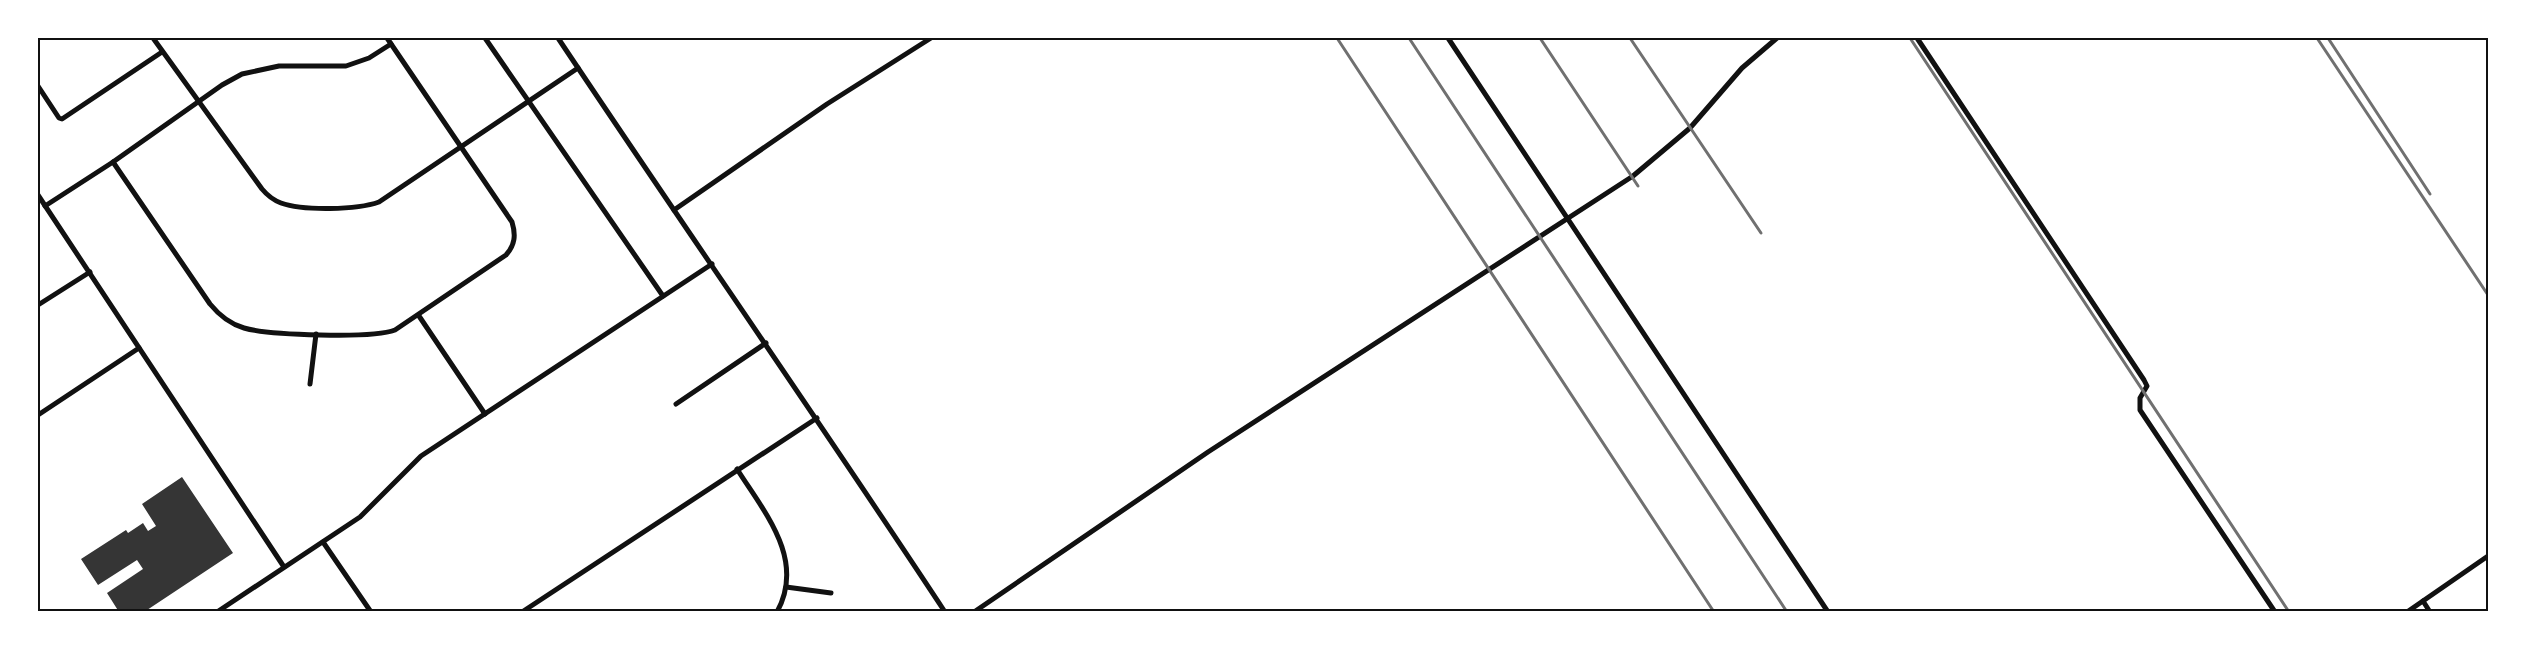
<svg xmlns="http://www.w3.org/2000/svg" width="2526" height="649" font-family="Helvetica,sans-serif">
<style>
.building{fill:#353535}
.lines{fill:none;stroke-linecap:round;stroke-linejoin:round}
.minor{stroke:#111;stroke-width:5}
.rail{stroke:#707070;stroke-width:3}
.neatline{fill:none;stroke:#111;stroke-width:2}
</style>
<rect width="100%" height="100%" fill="#fff"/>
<!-- building -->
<polygon class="building" points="182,477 233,553 144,612 119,612 107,593 143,569 137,560 98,585 81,559 126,530 128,533 143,523 148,531 156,526 142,504"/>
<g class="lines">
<!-- minor -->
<g class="minor">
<path d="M153 38 262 189C267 195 273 200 281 203 303 211 357 210 379 202L578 68"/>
<polyline points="485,38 663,296"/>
<path d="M558 38C686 230 818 419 945 612"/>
<polyline points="1448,38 1828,612"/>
<polyline points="1917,38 2144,380 2147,386 2140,398 2140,410 2275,612"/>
<polyline points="38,86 59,118 62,119 162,52"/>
<path d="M113 162 210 304C219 315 230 324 244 328 268 335 372 339 395 330L506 255C515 245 516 235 512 222L387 38"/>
<polyline points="38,195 284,567"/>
<polyline points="45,206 113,162 222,85 242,74 279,66 346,66 369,58 391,44"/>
<polyline points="674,210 827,104 931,38"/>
<polyline points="38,305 90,272"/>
<polyline points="419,316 485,414"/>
<polyline points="310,384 316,334"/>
<polyline points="676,404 766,343"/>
<polyline points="38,415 139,348"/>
<path d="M737 469C764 512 806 559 777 612"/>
<polyline points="323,542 371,612"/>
<polyline points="786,587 831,593"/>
<polyline points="2423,601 2430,612"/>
<polyline points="217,612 360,517 421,456 712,264"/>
<polyline points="522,612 817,418"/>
<polyline points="974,612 1208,452 1633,176 1690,128 1742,68 1777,38"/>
<polyline points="2407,612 2488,556"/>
</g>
<!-- rail -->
<g class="rail">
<polyline points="1337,38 1714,612"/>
<polyline points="1409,38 1787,612"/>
<polyline points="1540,38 1638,186"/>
<polyline points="1630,38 1761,233"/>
<polyline points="1910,38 2289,612"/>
<polyline points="2317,38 2488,295"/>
<polyline points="2328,38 2430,194"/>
</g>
</g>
<!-- border -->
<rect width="2526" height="649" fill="none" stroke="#ffffff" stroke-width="78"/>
<rect x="39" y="39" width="2448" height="571" class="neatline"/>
</svg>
